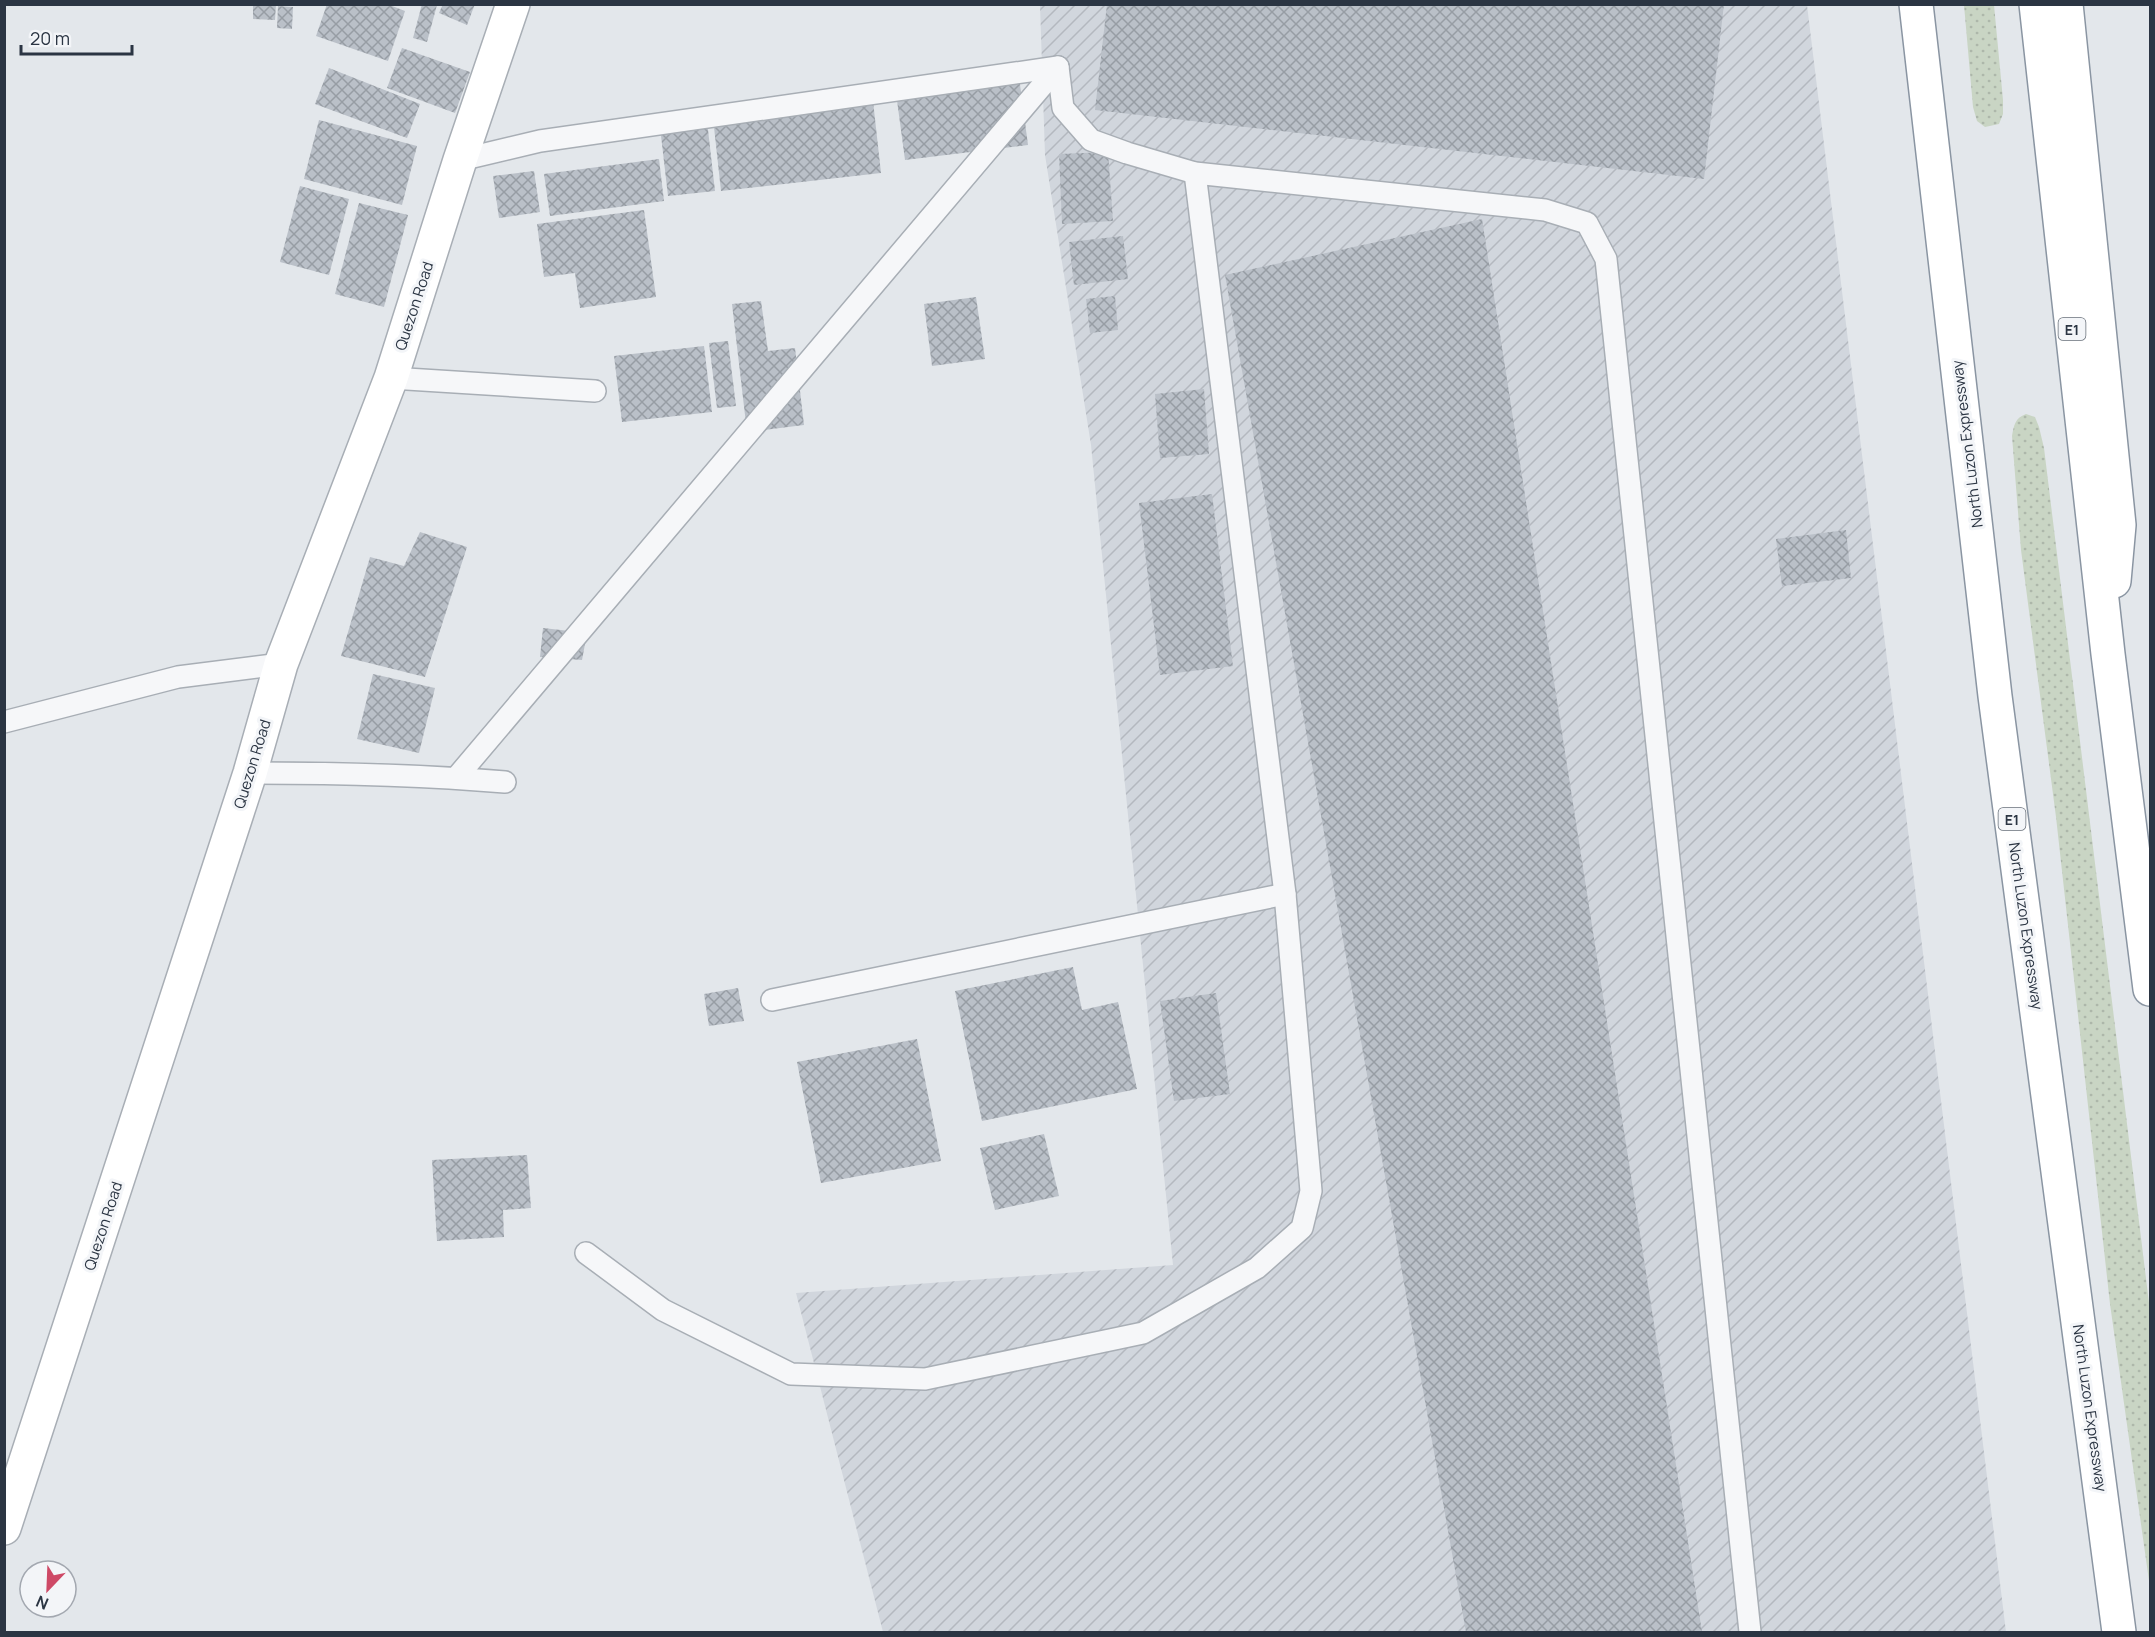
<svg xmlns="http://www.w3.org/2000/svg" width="2155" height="1637" font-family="Manrope,sans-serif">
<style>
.industrial{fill:url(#industrial-furrows)}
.grass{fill:url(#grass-dots)}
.building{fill:url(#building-cross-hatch)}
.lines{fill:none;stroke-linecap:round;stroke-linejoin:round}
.service-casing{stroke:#a8aeb5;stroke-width:24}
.secondary-casing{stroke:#a8aeb5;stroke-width:36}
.motorway-casing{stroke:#8a95a2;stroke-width:36}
.service{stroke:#f6f7f9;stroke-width:21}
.secondary{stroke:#fff;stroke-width:33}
.motorway{stroke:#fff;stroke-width:33}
.labels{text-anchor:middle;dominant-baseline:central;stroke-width:6;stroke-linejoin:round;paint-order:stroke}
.shield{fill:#f3f5f8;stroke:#676f79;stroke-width:1.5}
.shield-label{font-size:14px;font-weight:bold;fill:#2b3543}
.street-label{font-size:15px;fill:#2b3543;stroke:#f3f5f8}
</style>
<defs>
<pattern id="industrial-furrows" width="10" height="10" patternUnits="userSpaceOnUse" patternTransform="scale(1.5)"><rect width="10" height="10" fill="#d1d6dd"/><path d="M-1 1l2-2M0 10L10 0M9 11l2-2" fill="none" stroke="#b4b8bf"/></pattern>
<pattern id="grass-dots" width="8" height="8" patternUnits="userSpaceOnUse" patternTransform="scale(1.5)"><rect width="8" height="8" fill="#c9d5c4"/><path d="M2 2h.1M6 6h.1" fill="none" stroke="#adb7aa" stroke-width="1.8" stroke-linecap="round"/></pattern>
<pattern id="building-cross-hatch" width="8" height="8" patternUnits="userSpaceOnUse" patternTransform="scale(1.5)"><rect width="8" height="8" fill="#bac0c8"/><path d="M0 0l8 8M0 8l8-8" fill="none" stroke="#979da4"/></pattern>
</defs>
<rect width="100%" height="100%" fill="#e3e7eb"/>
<!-- industrial -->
<polygon class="industrial" points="1040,5 1807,5 2006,1632 883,1632 796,1293 1173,1265 1091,445 1045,155"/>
<!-- grass -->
<g class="grass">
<polygon points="1964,5 1994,5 2003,100 2003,114 1999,124 1985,127 1977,121 1973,107"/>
<path d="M2026 414 2035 417 2039 427 2044 448 2150 1311V1588L2110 1304 2056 817 2021 550 2012 436C2014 425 2015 418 2026 414Z"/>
</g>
<!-- building -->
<g class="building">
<polygon points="253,4 276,4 275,20 253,19"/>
<polygon points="327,4 387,4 405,11 388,61 316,36"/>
<polygon points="422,4 437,5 427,42 413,38"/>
<polygon points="443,4 475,4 467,25 439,13"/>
<polygon points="1107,4 1724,4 1704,179 1095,110"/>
<polygon points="278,6 293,7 292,29 277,28"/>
<polygon points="402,48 470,72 455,113 387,88"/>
<polygon points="329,68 420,104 407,138 315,104"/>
<polygon points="1019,77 1028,145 905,160 896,93"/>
<polygon points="873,101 881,173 721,191 713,118"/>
<polygon points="319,120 417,146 402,205 304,179"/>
<polygon points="707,121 715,191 668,196 660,127"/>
<polygon points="1108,152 1113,221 1062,224 1059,154"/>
<polygon points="659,159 664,201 550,216 544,174"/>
<polygon points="534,171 540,212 499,218 493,176"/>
<polygon points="300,186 349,199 329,275 280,262"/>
<polygon points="359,203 408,215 384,307 335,294"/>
<polygon points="644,210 656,297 580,308 575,273 544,277 537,224"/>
<polygon points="1482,219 1702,1632 1466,1632 1225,275"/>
<polygon points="1123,236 1128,279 1074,285 1069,242"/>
<polygon points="1115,296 1118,330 1090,333 1086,299"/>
<polygon points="976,297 985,359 932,366 924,304"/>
<polygon points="761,301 768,351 795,348 804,425 747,432 732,304"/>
<polygon points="728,341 736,406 717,408 709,343"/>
<polygon points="704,346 712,412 622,422 614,356"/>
<polygon points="1204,389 1209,454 1160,458 1155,394"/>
<polygon points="1212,494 1233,666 1160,675 1139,503"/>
<polygon points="1846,530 1851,578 1782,586 1776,539"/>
<polygon points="420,532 467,547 425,677 341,656 370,557 404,566"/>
<polygon points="543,628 587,633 582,660 540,657"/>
<polygon points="373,674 435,688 419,753 357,739"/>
<polygon points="1073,967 1082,1010 1118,1002 1137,1089 982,1121 955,991"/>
<polygon points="738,988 744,1021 709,1026 704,994"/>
<polygon points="1216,993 1230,1094 1174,1101 1160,1001"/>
<polygon points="917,1039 941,1161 821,1183 797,1062"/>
<polygon points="1044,1134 1059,1196 995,1210 980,1148"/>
<polygon points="527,1155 531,1208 503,1210 504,1237 437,1241 432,1160"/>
</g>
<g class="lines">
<!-- service casing -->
<g class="service-casing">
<g id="service">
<polyline points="460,160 540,141 1058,67 1063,108 1091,140 1127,153 1195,173 1545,210 1587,223 1606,259 1750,1632"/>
<polyline points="391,378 595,391"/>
<polyline points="4,722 178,677 281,664"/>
<path d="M250 773C335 773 421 775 505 782"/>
<polyline points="456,778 1058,67"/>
<polyline points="772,1000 1285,894"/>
<polyline points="586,1253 663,1310 791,1374 925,1379 1143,1333 1257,1268 1302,1228 1311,1191 1285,894 1195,173"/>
</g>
</g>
<!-- secondary casing -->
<g class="secondary-casing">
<polyline id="secondary" points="4,1528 250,773 281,664 391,378 460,160 513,4"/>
</g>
<!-- motorway casing -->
<g class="motorway-casing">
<g id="motorway">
<polyline points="1916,4 1995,696 2119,1632"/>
<polyline points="2036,4 2108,654 2150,989"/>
<polyline points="2066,4 2119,525 2114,581"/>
</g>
</g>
<!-- service -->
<use href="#service" class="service"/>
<!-- secondary -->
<use href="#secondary" class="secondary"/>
<!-- motorway -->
<use href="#motorway" class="motorway"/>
</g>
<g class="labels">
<!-- shield labels -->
<g class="shield">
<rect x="2058.5" y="318" width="27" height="22" rx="4.5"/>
<rect x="1998.5" y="808" width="27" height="22" rx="4.5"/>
</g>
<g class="shield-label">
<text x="2072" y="329">E1</text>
<text x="2012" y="819">E1</text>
</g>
<!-- street labels -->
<g class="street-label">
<text transform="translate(414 306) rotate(-72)">Quezon Road</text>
<text transform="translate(1967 444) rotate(-97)">North Luzon Expressway</text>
<text transform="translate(252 764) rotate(-73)">Quezon Road</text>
<text transform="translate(2026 926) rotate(82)">North Luzon Expressway</text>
<text transform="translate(103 1226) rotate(-72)">Quezon Road</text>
<text transform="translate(2090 1408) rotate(82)">North Luzon Expressway</text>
</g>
</g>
<!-- border -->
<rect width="2155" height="1637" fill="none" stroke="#2b3543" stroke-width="12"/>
<!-- north arrow -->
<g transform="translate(48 1589) rotate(203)"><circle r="28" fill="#f3f5f8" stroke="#a3a8b0" stroke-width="1.5"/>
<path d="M0-4.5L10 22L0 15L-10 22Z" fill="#ce4966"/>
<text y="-9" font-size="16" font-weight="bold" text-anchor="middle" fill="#2b3543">N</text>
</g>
<!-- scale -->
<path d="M21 45v9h111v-9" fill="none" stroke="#2b3543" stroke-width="3"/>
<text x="30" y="45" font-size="18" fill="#2b3543" stroke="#f3f5f8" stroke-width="4.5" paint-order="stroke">20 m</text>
</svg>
